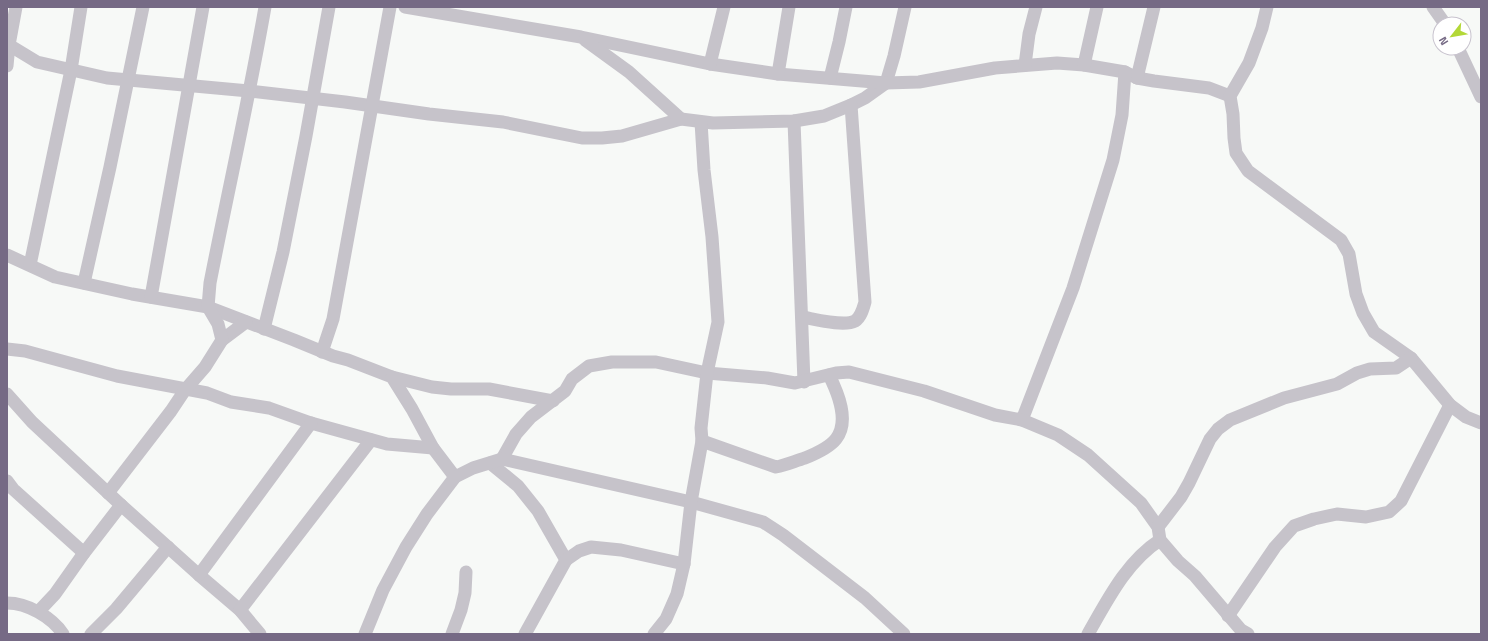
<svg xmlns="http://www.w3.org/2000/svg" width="1488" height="641" font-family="'Titillium Web',sans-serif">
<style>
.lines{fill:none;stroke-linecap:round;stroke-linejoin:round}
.minor{stroke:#c6c3ca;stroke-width:13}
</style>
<rect width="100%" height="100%" fill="#f7f9f7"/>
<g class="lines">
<!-- minor -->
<g class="minor">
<polyline points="16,7 9,45 37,62 107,78 249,91 345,102 429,114 503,122 582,138 602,138 622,136 681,119 713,123 794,121 824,116 851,105 865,98 886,83 894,56 905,7"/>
<polyline points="405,7 581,37 710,64 778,74 886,83 919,82 995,68 1057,63 1084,65 1125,72 1137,78 1154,81 1209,88 1230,96"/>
<polyline points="1267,7 1262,28 1249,63 1230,96 1233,114 1234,138 1236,153 1248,171 1341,240 1349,254 1356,294 1363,313 1374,332 1411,358 1450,405 1466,417 1481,423"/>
<polyline points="1433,7 1445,24"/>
<polyline points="585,40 629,72 681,119"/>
<polyline points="7,43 9,45 7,66"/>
<polyline points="1458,48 1481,97"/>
<polyline points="710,64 724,7"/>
<polyline points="1025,65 1029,34 1036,7"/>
<polyline points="1084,65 1097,7"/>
<polyline points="778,74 789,7"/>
<polyline points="830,78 839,42 846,7"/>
<polyline points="1137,78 1154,7"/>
<polyline points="794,121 804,382"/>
<polyline points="7,255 55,277 132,294 208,307 294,340 333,356 348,360 392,377 412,409 433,448 455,477"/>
<polyline points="30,265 71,70 81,7"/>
<polyline points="84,283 110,167 143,7"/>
<polyline points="151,297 203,7"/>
<path d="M802 317C814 319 844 327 855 321 861 317 863 309 865 302L851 105"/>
<polyline points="264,329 283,252 306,136 329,7"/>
<polyline points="222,340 246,322"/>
<polyline points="7,349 25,351 117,376 207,393 231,402 269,408 311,423 387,444 433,448"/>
<polyline points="322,352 333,319 390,7"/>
<polyline points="392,377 432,387 451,389 489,389 553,401"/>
<polyline points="7,394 32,422 121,505 199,575 240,610 260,634"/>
<polyline points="1022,420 1073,288 1113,160 1122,115 1125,72"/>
<path d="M702 441 776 467C786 465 795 461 805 458 815 454 829 448 836 439 850 421 838 393 829 375"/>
<polyline points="502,459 516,434 531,417 565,391 572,379 589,366 612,362 656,362 707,373 767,378 795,383 836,373 849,372 924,391 995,415 1022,420 1058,435 1088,455 1141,503 1158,527 1160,540 1178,561 1195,576 1241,630 1248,634"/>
<polyline points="490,463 518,486 538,511 566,560 525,634"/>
<polyline points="7,481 13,489 84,553"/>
<path d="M108 493 171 411 185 390 205 367 222 340 218 324 208 307 210 283C228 191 249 99 265 7"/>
<polyline points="1158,527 1181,497 1189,483 1210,439 1218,429 1230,420 1284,398 1337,384 1357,373 1370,369 1396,368 1411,358"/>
<polyline points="566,560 579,551 591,547 621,550 684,564"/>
<polyline points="199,575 311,423"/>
<path d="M7 603C27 603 52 617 63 634"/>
<polyline points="240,610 371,440"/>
<polyline points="39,611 55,594 84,553 121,505"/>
<polyline points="1228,616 1275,547 1294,526 1314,519 1337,514 1366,517 1389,512 1401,501 1450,405"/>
<polyline points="91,634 116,609 168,547"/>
<polyline points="365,634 383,590 406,547 427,514 455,477 473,468 502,459 691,502 763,522 783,535 865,598 904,634"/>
<polyline points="452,634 461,610 465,593 466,572"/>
<polyline points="654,634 666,619 677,594 684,564 691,502 702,441 701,428 707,373 718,322 712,237 704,170 701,122"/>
<path d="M1088 634C1107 601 1126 562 1160 540"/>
</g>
</g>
<!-- border -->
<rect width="1488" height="641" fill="none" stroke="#766a85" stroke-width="16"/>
<!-- north arrow -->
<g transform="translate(1452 36) rotate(239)"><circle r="19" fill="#ffffff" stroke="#c8c3ce"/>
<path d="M0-3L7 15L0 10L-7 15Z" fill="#b3d837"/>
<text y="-6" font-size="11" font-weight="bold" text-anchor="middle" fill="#766a85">N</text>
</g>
</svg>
